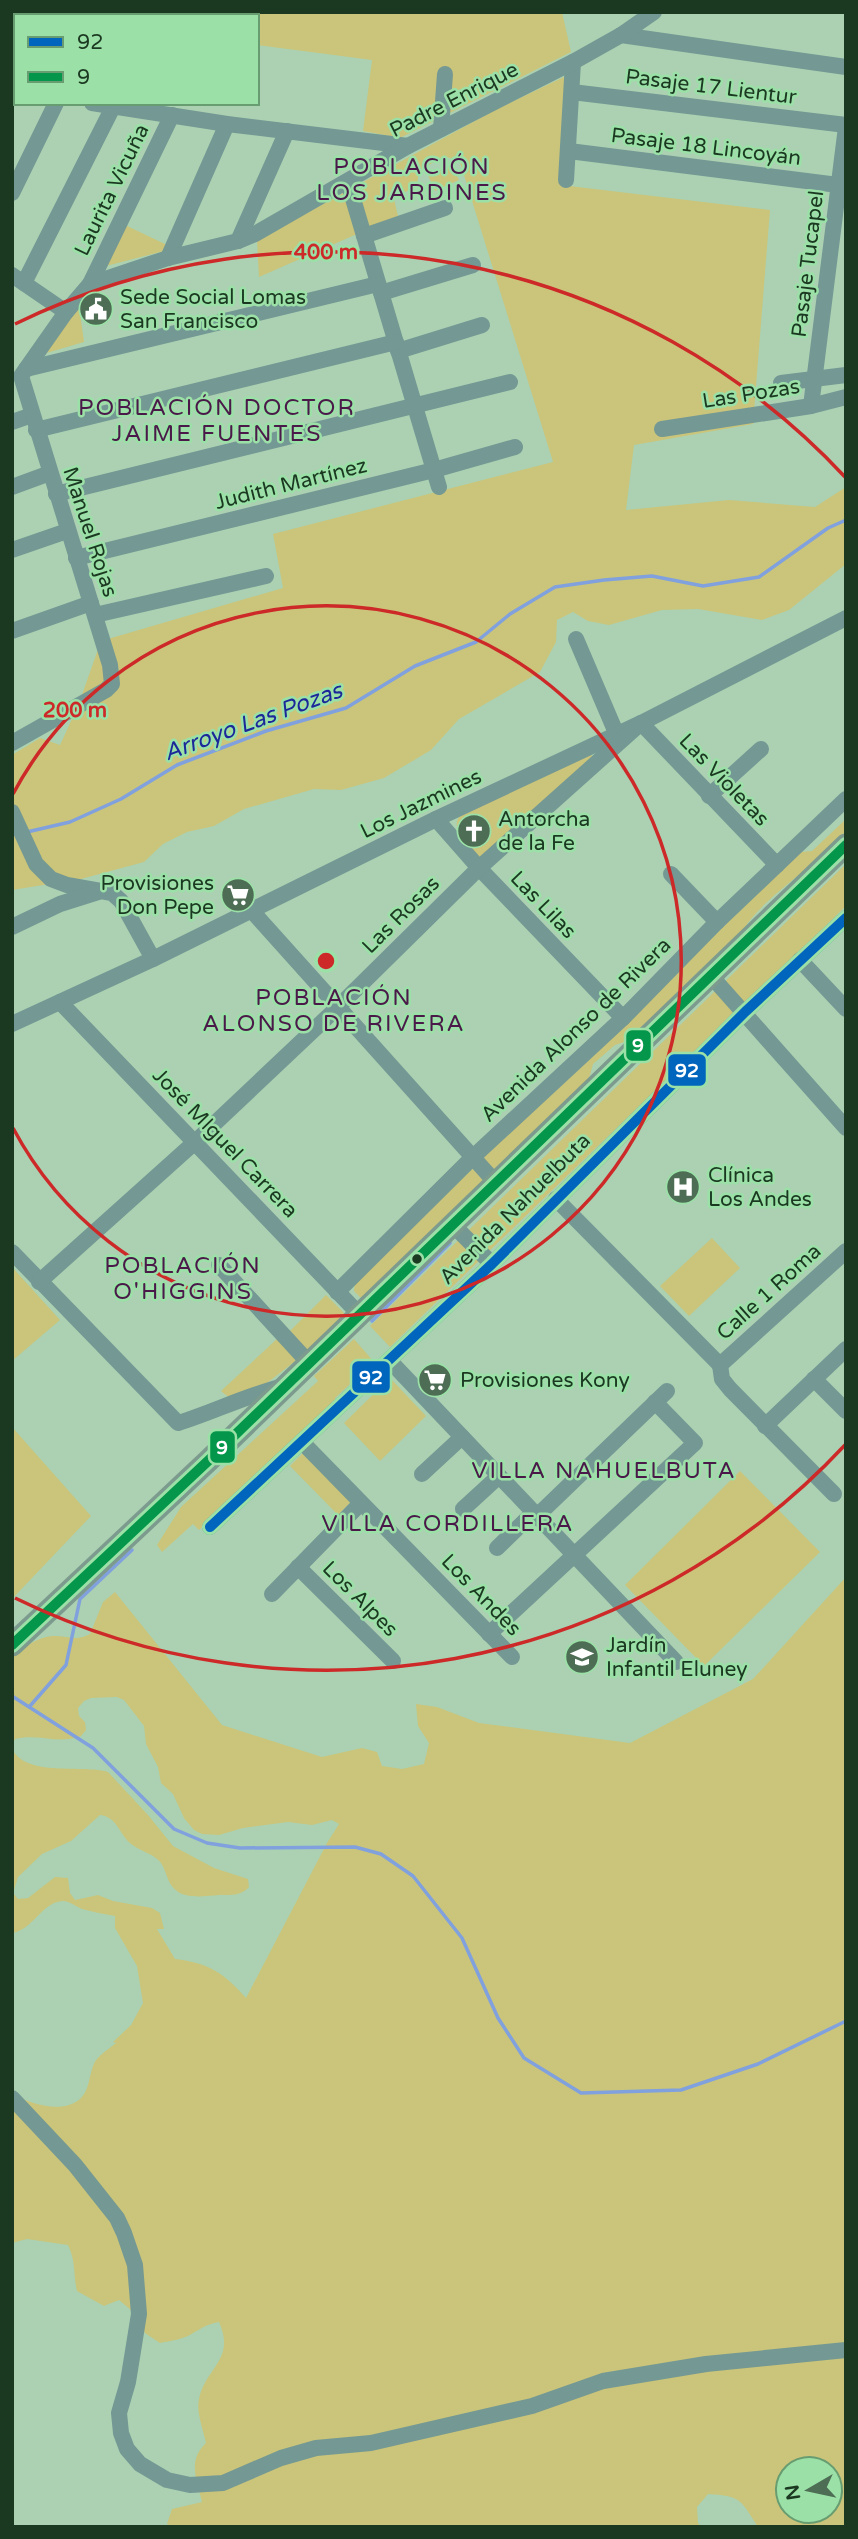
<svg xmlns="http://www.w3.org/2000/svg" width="858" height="2539" font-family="'Varela Round',sans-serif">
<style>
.green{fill:#cac57a;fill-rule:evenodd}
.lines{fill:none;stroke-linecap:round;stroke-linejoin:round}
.stream{stroke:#80a1dd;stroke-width:3.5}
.minor{stroke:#749893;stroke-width:16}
.major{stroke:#73958c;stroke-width:19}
.highway{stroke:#7c9b8e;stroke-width:23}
.bus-1-casing{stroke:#9be1a7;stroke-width:16}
.bus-2-casing{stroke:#9be1a7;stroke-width:16}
.bus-1{stroke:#0065bd;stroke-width:10}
.bus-2{stroke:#04964a;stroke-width:10}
.ring{fill:none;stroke:#cd2928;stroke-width:3.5}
.bus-dot{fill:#1b3821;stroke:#9be1a7;stroke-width:2.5}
.labels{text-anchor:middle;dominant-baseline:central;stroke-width:5;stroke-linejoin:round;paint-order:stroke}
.street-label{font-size:21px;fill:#1b3821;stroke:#9be1a7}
.poi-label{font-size:21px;fill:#1b3821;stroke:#9be1a7;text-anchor:start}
.neighbourhood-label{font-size:23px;letter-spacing:2px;fill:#4a1949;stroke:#9be1a7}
.water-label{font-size:23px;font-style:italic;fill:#1c2899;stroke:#9be1a7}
.centre{fill:#cd2928;stroke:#9be1a7;stroke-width:3.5}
.ring-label{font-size:21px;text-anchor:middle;font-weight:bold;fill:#cd2928;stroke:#9be1a7;stroke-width:5;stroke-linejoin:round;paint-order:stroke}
.line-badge{stroke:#9be1a7;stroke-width:2.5}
.badge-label{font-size:19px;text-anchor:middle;font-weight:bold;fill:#fff}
</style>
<rect width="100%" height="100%" fill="#abd1b2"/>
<!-- green -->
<g class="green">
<polygon points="49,12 562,12 571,52 400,138 363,131 372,60 257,45 257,16 47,16"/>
<polygon points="566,76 561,185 770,210 753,424 634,445 626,510 729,500 815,507 846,487 846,564 789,610 762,620 698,609 662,610 609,625 588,621 573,612 557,620 556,642 540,672 459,719 431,750 384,778 341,790 314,789 244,809 214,826 187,832 163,844 144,862 81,879 12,890 12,755 40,738 60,745 78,706 101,641 283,588 273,534 553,462 460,162 444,156 419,171 417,185 394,199 398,216 259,277 257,240 495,110"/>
<polygon points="452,165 459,180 435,191 428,175"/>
<polygon points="125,225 167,245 164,251 106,266"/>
<polygon points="79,306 84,342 43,354"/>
<path d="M588 754 593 756 487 858 479 857C470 846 450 831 459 817Z"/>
<path d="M846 819V831C833 844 820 858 806 869 782 889 757 907 740 934L634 1039 615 1045 593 1064 588 1082 363 1300 354 1291 355 1280 801 852 812 851Z"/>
<polygon points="846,864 846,906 390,1347 370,1326"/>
<polygon points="712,1238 740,1268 689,1316 660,1286"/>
<polygon points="12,1267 60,1320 12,1361"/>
<polygon points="326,1295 345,1314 307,1352 288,1333"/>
<polygon points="278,1338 298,1359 267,1383 231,1399 221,1391"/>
<polygon points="354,1339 374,1362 335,1398 337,1401 199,1530 193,1524 162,1552 157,1545 181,1507 318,1381 314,1376"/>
<polygon points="390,1378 426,1416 380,1461 344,1423"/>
<polygon points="12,1427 91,1516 12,1599"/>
<polygon points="303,1453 351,1502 338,1515 290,1466"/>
<polygon points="740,1471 820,1552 704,1666 625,1585"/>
<path d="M846 1577V2527H758C740 2499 741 2496 708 2494L697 2507 698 2523 701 2527H175L167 2524 172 2509 202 2502C197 2479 187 2461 206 2443 203 2429 196 2412 199 2399 205 2368 236 2360 219 2322 206 2324 199 2330 188 2336 179 2340 169 2341 160 2343L145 2333 131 2310 119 2300 104 2306 77 2291C73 2274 76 2261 68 2245L27 2239 12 2243V2093C29 2104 64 2115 81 2098 89 2090 89 2077 93 2066 96 2056 108 2050 116 2043L113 2042 131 2025 143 2003 137 1966 115 1928V1916C104 1914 93 1912 82 1909 75 1906 70 1901 62 1901 41 1903 33 1930 12 1933V1748C24 1778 85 1764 108 1772L148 1815 173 1846 214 1868 248 1879 249 1887C241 1896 231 1895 219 1895 207 1896 187 1899 177 1891 167 1884 167 1872 161 1863 155 1854 139 1851 130 1843 118 1832 117 1817 100 1815L71 1841 42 1854 18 1877 13 1893 18 1899 28 1898 55 1877 68 1878 70 1893 75 1900 98 1895 113 1901 152 1908 160 1913 164 1929H157L175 1959C209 1963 224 1973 246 1998L327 1843 339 1824 332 1820 312 1825 288 1822 243 1828 219 1835 202 1834 194 1830 184 1818 173 1794 161 1783 158 1767 146 1744 144 1726 124 1700 117 1697 91 1698 84 1701 78 1708 79 1716 85 1722 86 1730 81 1736C57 1745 38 1733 15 1739L12 1745V1658C23 1647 36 1638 52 1636 67 1635 76 1642 90 1634L103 1602 115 1592 222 1725 322 1757 362 1748 377 1752 382 1766 402 1769 424 1764 429 1743 418 1726 416 1704 437 1707 479 1723 630 1743 753 1679ZM788 2469H830V2511H788Z"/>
</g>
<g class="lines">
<!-- stream -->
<g class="stream">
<polyline points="27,832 70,822 121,799 177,765 266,731 346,708 415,666 476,642 510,614 555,587 604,580 652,576 703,586 759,577 828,528 846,520"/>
<polyline points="372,1321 450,1243"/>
<polyline points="12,1696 93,1748 174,1829 207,1843 240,1848 355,1847 381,1854 413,1876 462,1938 498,2018 524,2058 581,2093 681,2090 758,2064 846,2021"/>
<polyline points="30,1706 66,1665 80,1599 132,1550"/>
</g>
<!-- minor -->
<g class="minor">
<polyline points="621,35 846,67"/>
<polyline points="12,91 16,92"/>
<polyline points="572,92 846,125"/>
<polyline points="92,103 227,124 408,146"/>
<polyline points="441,129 445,74"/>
<polyline points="569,151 838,185"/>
<polyline points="566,180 573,62"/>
<polyline points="348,182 439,487"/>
<polyline points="12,193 56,103"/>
<polyline points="364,236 445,208"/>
<polyline points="238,241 287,131"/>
<polyline points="168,258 227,124"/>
<polyline points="12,275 66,312"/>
<polyline points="24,283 115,103"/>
<polyline points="90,284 172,115"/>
<polyline points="381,293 473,265"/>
<polyline points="398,351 482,325"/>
<polyline points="26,369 378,284"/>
<polyline points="781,383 846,375"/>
<polyline points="811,406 846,127"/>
<polyline points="12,422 32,415"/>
<polyline points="662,429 811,406 846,397"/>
<polyline points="36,430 396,342"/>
<polyline points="12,487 50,473"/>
<polyline points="56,494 510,382"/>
<polyline points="12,550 67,531"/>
<polyline points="76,558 434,470 515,447"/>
<polyline points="95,615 266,576"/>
<polyline points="12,631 91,603"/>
<polyline points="576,639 617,735"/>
<polyline points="12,743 106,690 112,684 110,665 21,376 66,312 90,284 168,258 238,241 255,234 408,146 573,62 621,35 654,12"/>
<polyline points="709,796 761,749"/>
<polyline points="12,812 36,864 51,879 67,885 112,893 121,901 153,959"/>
<polyline points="436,819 479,868 623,1018"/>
<polyline points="671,874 717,922"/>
<polyline points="252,911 496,1183"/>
<polyline points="12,927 60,904 98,892"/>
<polyline points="800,960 846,1009"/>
<polyline points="712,977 846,1128"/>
<polyline points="60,1002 359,1314"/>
<polyline points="12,1024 153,959 436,819 641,723 846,618"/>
<polyline points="556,1199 720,1365"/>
<polyline points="452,1224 492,1264"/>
<path d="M12 1252 178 1423C214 1412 247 1395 284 1386"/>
<polyline points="219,1265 309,1363"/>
<polyline points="39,1282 195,1142 338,1007 479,868 641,723 777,865"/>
<polyline points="337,1292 473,1157 623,1018 717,922 846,799"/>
<polyline points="389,1360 676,1662"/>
<polyline points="720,1365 722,1379 730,1389 834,1494"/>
<polyline points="720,1365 846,1251"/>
<polyline points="814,1379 846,1411"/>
<polyline points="765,1426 846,1349"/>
<polyline points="303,1443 512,1657"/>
<polyline points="422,1474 462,1437"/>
<polyline points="463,1509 499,1476"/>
<polyline points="537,1516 667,1391"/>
<polyline points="210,1527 492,1264 745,1012 846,918"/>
<polyline points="497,1548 534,1512"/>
<polyline points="298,1567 393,1661"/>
<polyline points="272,1594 361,1503"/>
<polyline points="489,1634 695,1443 655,1402"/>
<polyline points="12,2098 75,2165 117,2218 124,2233 135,2265 139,2314 128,2382 119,2413 121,2433 127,2449 140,2464 167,2480 190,2485 223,2483 281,2458 316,2448 371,2443 410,2434 532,2406 603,2381 706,2364 846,2350"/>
</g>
<!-- major -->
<g class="major">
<polyline points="35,16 37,12"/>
<polyline points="12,62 16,55"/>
</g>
<!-- highway -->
<polyline class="highway" points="12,1645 208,1461 846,845"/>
<!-- bus-1 casing -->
<g class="bus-1-casing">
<polyline id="bus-1" points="210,1527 492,1264 745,1012 846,918"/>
</g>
<!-- bus-2 casing -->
<g class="bus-2-casing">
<polyline id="bus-2" points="12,1645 208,1461 846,845"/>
</g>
<!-- bus-1 -->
<use href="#bus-1" class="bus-1"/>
<!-- bus-2 -->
<use href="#bus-2" class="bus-2"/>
</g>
<!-- distance rings -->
<g class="ring">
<path d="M13 794A355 355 0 1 1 13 1128"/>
<path d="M845 1445A709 709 0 0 1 15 1598M15 324A709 709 0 0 1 845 477"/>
</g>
<!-- icons -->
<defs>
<g id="civic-disc" transform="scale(1.75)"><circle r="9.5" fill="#4d6e54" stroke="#9be1a7"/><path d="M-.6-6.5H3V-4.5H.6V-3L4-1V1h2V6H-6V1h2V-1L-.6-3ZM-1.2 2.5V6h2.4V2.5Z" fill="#fff"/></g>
<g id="church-disc" transform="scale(1.75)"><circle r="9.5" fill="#4d6e54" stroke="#9be1a7"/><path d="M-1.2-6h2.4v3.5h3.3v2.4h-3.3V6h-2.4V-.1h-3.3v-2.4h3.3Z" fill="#fff"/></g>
<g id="supermarket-disc" transform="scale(1.75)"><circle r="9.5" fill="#4d6e54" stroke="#9be1a7"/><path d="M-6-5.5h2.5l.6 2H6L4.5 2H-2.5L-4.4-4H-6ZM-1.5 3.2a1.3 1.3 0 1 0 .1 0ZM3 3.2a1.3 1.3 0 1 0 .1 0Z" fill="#fff"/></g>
<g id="hospital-disc" transform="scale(1.75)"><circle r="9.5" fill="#4d6e54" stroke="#9be1a7"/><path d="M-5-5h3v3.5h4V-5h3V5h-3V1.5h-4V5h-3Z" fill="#fff"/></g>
<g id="school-disc" transform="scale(1.75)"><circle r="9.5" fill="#4d6e54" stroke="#9be1a7"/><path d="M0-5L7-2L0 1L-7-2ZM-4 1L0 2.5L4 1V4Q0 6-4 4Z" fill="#fff"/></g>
</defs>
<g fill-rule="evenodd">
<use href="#civic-disc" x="96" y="309"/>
<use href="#church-disc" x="474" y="831"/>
<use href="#supermarket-disc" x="238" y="895"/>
<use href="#hospital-disc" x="683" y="1187"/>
<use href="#supermarket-disc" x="435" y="1380"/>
<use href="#school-disc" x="582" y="1657"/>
</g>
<!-- markers -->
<circle class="bus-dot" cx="417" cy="1259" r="6"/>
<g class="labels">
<!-- street labels -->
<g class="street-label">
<text transform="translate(711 87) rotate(7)">Pasaje 17 Lientur</text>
<text transform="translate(454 100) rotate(-27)">Padre Enrique</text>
<text transform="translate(706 147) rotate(7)">Pasaje 18 Lincoyán</text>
<text transform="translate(112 190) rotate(-64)">Laurita Vicuña</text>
<text transform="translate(808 264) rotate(-83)">Pasaje Tucapel</text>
<text transform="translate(751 394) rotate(-9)">Las Pozas</text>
<text transform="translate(291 484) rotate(-14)">Judith Martínez</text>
<text transform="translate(90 532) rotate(72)">Manuel Rojas</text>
<text transform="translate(724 780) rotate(46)">Las Violetas</text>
<text transform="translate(421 804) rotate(-26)">Los Jazmines</text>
<text transform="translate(543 905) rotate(46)">Las Lilas</text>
<text transform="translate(401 915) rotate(-45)">Las Rosas</text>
<text transform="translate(576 1030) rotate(-44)">Avenida Alonso de Rivera</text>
<text transform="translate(225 1143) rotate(46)">José MIguel Carrera</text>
<text transform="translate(515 1209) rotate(-45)">Avenida Nahuelbuta</text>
<text transform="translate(769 1292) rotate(-42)">Calle 1 Roma</text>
<text transform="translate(481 1595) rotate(46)">Los Andes</text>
<text transform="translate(360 1599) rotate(45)">Los Alpes</text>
</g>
<!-- poi labels -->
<g class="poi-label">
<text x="120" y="297">Sede Social Lomas<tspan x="120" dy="24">San Francisco</tspan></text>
<text x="498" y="819">Antorcha<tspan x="498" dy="24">de la Fe</tspan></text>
<text x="214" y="883" text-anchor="end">Provisiones<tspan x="214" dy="24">Don Pepe</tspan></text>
<text x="708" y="1175">Clínica<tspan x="708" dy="24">Los Andes</tspan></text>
<text x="460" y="1380">Provisiones Kony</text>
<text x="606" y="1645">Jardín<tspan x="606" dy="24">Infantil Eluney</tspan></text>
</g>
<!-- neighbourhood labels -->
<g class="neighbourhood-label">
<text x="412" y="167">POBLACIÓN<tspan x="412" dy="26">LOS JARDINES</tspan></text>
<text x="217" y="408">POBLACIÓN DOCTOR<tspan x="217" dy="26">JAIME FUENTES</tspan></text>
<text x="334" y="998">POBLACIÓN<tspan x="334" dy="26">ALONSO DE RIVERA</tspan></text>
<text x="183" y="1266">POBLACIÓN<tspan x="183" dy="26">O'HIGGINS</tspan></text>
<text x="604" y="1471">VILLA NAHUELBUTA</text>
<text x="448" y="1524">VILLA CORDILLERA</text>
</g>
<!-- water labels -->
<g class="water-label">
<text transform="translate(253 722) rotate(-20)">Arroyo Las Pozas</text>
</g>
</g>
<circle cx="326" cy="961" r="10" class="centre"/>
<g class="ring-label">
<text x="326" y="259">400 m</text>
<text x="75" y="717">200 m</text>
</g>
<g class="line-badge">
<rect x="625" y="1029" width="27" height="33" rx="7" fill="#04964a"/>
<rect x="667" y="1053" width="40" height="34" rx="7" fill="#0065bd"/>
<rect x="351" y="1360" width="40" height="34" rx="7" fill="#0065bd"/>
<rect x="209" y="1430" width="27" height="34" rx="7" fill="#04964a"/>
</g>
<g class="badge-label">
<text x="638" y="1052">9</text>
<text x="687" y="1077">92</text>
<text x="371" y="1384">92</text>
<text x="222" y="1454">9</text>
</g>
<!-- border -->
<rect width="858" height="2539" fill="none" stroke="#1b3821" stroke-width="28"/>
<!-- legend -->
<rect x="14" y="14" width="245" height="91" fill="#9be1a7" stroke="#689d71" stroke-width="2"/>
<rect x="28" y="37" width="35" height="10" fill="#0065bd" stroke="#689d71" stroke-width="2"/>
<text x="77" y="49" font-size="21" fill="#1b3821">92</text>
<rect x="28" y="72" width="35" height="10" fill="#04964a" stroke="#689d71" stroke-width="2"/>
<text x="77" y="84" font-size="21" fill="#1b3821">9</text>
<!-- north arrow -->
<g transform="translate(809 2490) rotate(261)"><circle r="33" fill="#9be1a7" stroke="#689d71" stroke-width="2"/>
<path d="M0-5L12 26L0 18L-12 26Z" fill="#4d6e54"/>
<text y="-10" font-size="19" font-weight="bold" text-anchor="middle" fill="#1b3821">N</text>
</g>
</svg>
